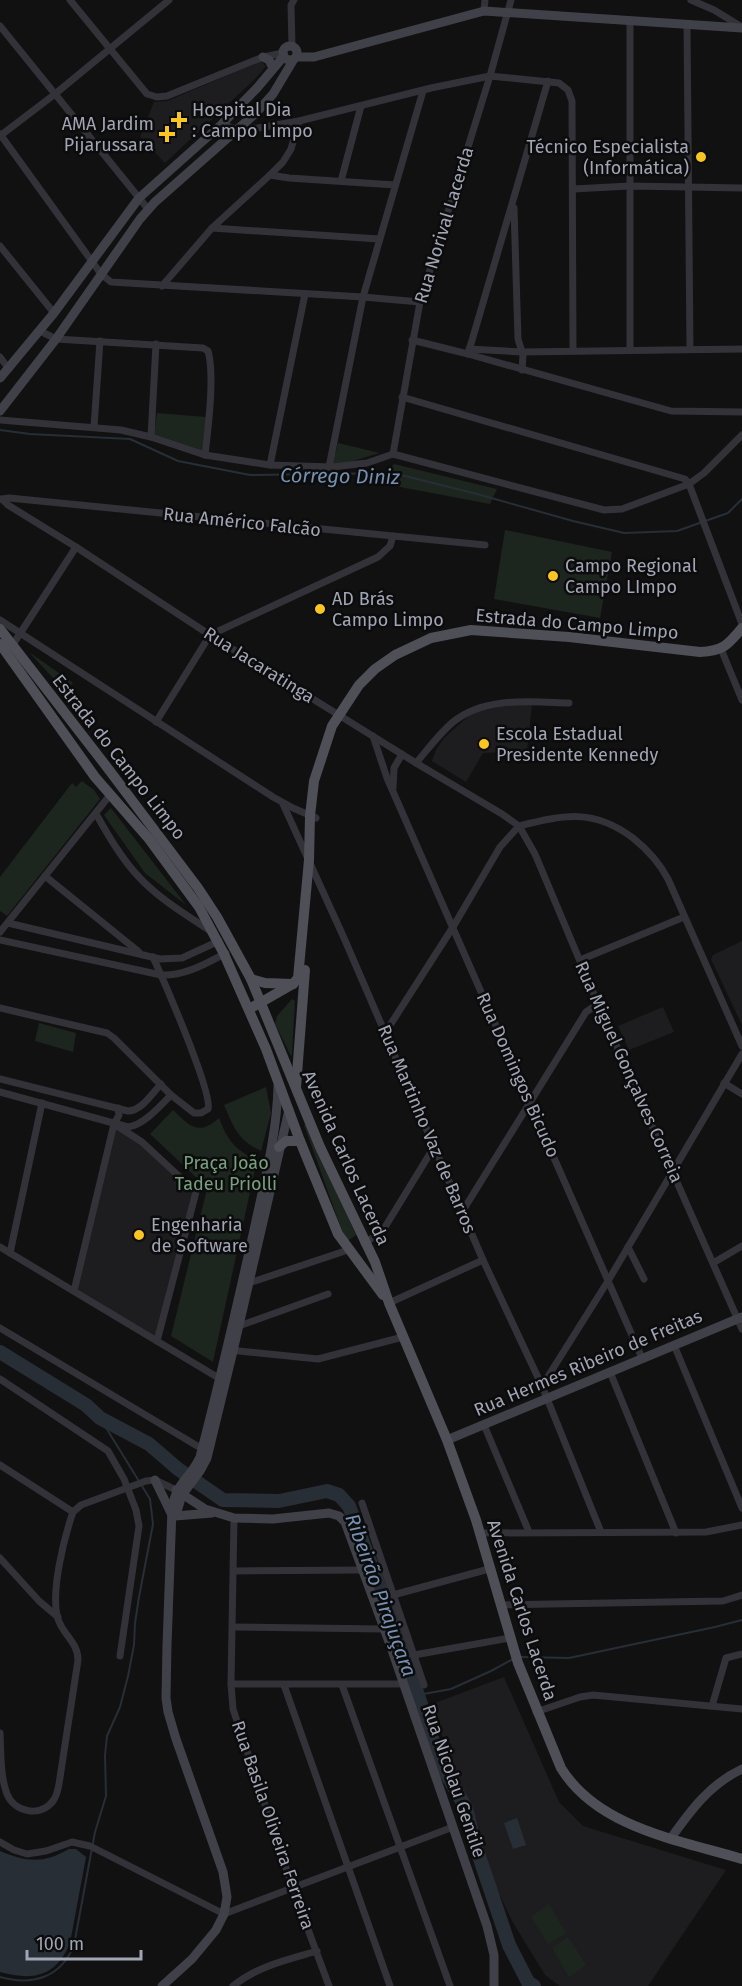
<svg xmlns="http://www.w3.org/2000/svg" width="742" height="1986" font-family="'Fira Sans',sans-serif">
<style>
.built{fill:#1d1d1f}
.green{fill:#1d251f}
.water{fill:#272e36}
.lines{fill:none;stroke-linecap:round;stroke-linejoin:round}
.stream{stroke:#272e36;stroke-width:2}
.river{stroke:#272e36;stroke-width:14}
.street{stroke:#323238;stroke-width:7}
.secondary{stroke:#404148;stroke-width:9}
.primary{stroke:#4e4f57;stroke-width:10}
.poi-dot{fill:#f9c523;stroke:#0c0c0d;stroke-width:2}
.labels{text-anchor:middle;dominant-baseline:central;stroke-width:5;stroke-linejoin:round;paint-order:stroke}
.poi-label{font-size:18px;fill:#a1a5b4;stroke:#0c0c0d;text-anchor:start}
.street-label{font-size:18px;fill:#a1a5b4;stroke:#0c0c0d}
.park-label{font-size:18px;fill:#77a07e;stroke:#0c0c0d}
.water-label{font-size:20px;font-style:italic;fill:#7690b1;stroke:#0c0c0d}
</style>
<rect width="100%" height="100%" fill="#111112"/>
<!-- built -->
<g class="built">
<polygon points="261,61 266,66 255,79 165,163 140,137 154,102 167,101"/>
<polygon points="507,705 532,705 527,751 483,753 466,782 432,761 436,750 444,738 472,713"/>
<polygon points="742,941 742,1025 711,959 713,955"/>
<polygon points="663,1007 674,1032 629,1050 618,1026"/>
<polygon points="114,1124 199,1188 157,1341 74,1291"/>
<polygon points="504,1677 559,1802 583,1826 726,1870 648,1986 560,1986 545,1975 512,1921 493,1880 472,1805 457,1782 432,1704"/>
</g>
<!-- green -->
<g class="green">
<polygon points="157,413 206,417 202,453 154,435"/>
<polygon points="338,443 380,453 332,467"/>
<polygon points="394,464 497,489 490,504 379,483"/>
<polygon points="505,530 612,552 600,618 494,599"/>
<polygon points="29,652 73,683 65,691"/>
<polygon points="82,781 94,790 100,799 7,916 0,911 0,877 72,783 76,787"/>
<polygon points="111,808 186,905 145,873 104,815"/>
<polygon points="292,999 295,1001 292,1054 291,1056 275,1024 277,1016"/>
<polygon points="39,1023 76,1033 73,1052 35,1041"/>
<path d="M266 1087 271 1113 261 1151C238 1140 234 1128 224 1105Z"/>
<path d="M173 1110C189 1125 198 1137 219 1118 228 1141 235 1150 257 1160L213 1362 171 1336 206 1193 201 1182 150 1134Z"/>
<polygon points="307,1121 327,1172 356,1235 346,1242 304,1125"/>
<polygon points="549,1904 566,1933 548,1944 531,1917"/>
<polygon points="568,1937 586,1965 569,1977 552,1948"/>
</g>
<!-- water -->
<g class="water">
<polygon points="517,1818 526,1845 513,1849 504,1823"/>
<path d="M69 1849H76L86 1857 70 1943C56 1977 33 1981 0 1972V1851C27 1862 43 1864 69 1849Z"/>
</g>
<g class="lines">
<!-- stream -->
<g class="stream">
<polyline points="0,430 30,434 130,439 178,461 250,475 393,473 477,494 573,521 624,533 677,531 728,513 742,499"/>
<polyline points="521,1657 569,1658 715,1627 742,1620"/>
<polyline points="418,1695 451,1689 491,1671 513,1659"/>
<path d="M0 1977C32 1986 61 1978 74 1945L95 1832 106 1796 105 1755 107 1736 120 1707 128 1676 134 1645 135 1623 139 1597 153 1524 150 1499 100 1418"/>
</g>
<!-- river -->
<polyline class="river" points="0,1352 86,1405 100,1418 149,1444 178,1469 223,1500 279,1501 327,1491 339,1495 349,1506 399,1637 432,1738 446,1773 466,1808 475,1844 509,1945 528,1982 534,1986"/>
<!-- street -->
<g class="street">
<polyline points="70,0 147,94 157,97 167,96 263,57 283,53"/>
<polyline points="691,0 714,10 742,27"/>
<polyline points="484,11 485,0"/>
<polyline points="687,25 690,349"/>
<polyline points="0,26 148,209"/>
<polyline points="292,47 291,5 294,0"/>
<polyline points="222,124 236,129 258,128 299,121 431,88 490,76 559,83 568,90 572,101 573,351"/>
<polyline points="0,134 101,274 111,282 363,297 420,302"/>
<polyline points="0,136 55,94 169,0"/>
<polyline points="270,175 289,178 395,185"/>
<polyline points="341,181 361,106"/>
<polyline points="573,189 630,186 742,188"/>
<polyline points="514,208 518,339 523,355 522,370"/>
<polyline points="212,228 379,239"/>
<polyline points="0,246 54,313"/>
<polyline points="162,286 212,228 270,175 283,162 291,149 299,121"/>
<path d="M40 331 56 339 203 348 208 351C215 376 208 428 205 455"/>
<polyline points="412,340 468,354 671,411 742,412"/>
<polyline points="469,349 522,352 742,349"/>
<polyline points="630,350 630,22"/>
<polyline points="468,354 548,81"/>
<polyline points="0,357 9,369"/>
<polyline points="402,397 685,479 689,484 742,624"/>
<polyline points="0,420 121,430 151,437 205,455 270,465 332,467 367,463 393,454 604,510 622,509 689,484 704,473 742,435"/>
<polyline points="94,427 100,341"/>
<polyline points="151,437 156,344"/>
<polyline points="393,454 420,302 490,76 511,0"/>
<polyline points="270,465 305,294"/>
<polyline points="329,467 363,297 423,91"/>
<polyline points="1,499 9,498 485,545"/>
<polyline points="3,500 8,505 76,547 210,635 416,763 502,814 519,826 535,854 598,1004 742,1329"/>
<polyline points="0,620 273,797 293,808 316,818"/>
<polyline points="12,646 76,547"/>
<polyline points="721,649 742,700"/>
<polyline points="156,722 210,635 378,557 390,546 393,536"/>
<polyline points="373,736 387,778 642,1358"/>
<path d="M416 763C428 749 439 734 453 722 485 696 531 702 569 703"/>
<polyline points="393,788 394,768 402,754"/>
<polyline points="283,804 344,938 483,1260 542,1386 601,1532"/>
<path d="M96 814C108 835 121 858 138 876 158 898 185 914 209 930"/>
<path d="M519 826C564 815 593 808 633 838 648 850 659 862 668 879L742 1046"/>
<polyline points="45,876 139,952"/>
<polyline points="8,923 160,959 182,958 219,941"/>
<polyline points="0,932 110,795"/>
<path d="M0 940 161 975C185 976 205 964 226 953"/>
<polyline points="580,960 684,917"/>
<path d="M0 1008 107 1033 114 1038 171 1095 194 1113H201L208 1109C213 1093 163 979 153 957"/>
<polyline points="385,1033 453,927 500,847 519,826"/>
<path d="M0 1079 128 1111C141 1111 152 1094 161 1084"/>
<polyline points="724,1083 742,1094"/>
<path d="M0 1092 128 1127C144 1125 160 1106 171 1095"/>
<polyline points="114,1124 142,1142 196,1192 157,1341"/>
<polyline points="462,1212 586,1012 598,1004"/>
<polyline points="364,1243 374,1237 385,1227 434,1147"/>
<polyline points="0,1247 222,1380"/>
<polyline points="628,1247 644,1279"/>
<polyline points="10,1253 42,1103"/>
<polyline points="713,1263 742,1246"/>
<polyline points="246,1284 348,1250"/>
<polyline points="74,1291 114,1124 119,1115 118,1108"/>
<polyline points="389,1303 483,1260"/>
<polyline points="239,1326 328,1294"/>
<polyline points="0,1328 204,1450"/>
<polyline points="674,1345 742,1508"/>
<polyline points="229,1350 318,1359 403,1337"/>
<polyline points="610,1372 676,1533"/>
<polyline points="0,1379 108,1451 124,1479 136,1510 139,1526 120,1656"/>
<polyline points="542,1386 608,1281 742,1054"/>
<polyline points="484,1425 529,1532"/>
<polyline points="0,1465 73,1512"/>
<polyline points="362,1503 424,1685"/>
<polyline points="234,1518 231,1684 233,1709 293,1889 329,1986"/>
<polyline points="480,1533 706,1532 742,1525"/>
<polyline points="0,1558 39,1601 58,1617"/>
<polyline points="234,1571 362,1570"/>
<polyline points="393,1595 489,1569"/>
<polyline points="500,1605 723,1601 742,1595"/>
<polyline points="233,1627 383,1629"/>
<polyline points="414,1655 510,1638"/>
<polyline points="231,1684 403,1684"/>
<polyline points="284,1685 390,1986"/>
<polyline points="342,1685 450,1986"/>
<polyline points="712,1706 726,1658 742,1654"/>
<polyline points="536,1712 580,1697 593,1695 742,1709"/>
<path d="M0 1733C1 1752 0 1776 7 1794 14 1812 40 1818 53 1801 56 1797 58 1790 59 1784L78 1660C78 1642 63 1635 58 1619 50 1593 64 1538 73 1512L81 1505 146 1481 155 1480 176 1490"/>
<polyline points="0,1842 14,1850 27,1854 46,1851 72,1842 90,1846 224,1914 453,1827"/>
<path d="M233 1986C258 1966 286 1960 317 1951"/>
</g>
<!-- secondary -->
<g class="secondary">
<circle cx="290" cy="53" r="7"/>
<polyline points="263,57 269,60 273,68"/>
<polyline points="296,57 314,57 484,11 742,28"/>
<polyline points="0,378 54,313 139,198 222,124 257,88 284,56"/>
<polyline points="0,411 56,339 140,219 155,202 256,113 273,94 294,59"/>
<polyline points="447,1440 742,1317"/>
<polyline points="155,1480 171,1513"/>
<polyline points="176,1490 205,1509 234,1518 273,1519 329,1513 339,1516 345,1522 392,1650 487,1926 494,1955 494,1986"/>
<polyline points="176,1515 182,1495 200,1471 207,1458 233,1351 289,1110"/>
<polyline points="175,1516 212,1513"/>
<path d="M671 1838C691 1810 710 1784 742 1769"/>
<path d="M162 1986 192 1959 216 1930 224 1914 227 1897 223 1872 176 1739 168 1712 166 1698 167 1645 172 1509C176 1482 190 1479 200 1457 220 1381 237 1306 254 1230 264 1183 277 1134 278 1086"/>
</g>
<!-- primary -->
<g class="primary">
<path d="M0 629 103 762 198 888 217 917 251 979 320 1147 375 1262 389 1303 447 1440 476 1520 518 1663 561 1768C598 1828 679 1840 742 1859"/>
<polyline points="0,644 95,777 149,839 199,907 224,954 266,1049 300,1141 338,1234 383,1295"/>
<polyline points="251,979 265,983 293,984"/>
<path d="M249 1009 293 984 298 978 309 860 310 816 314 781 332 726 359 685 375 669 395 655 431 638 471 630 569 637 700 652C723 651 728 645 742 628"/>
<polyline points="296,1087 305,970"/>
<polyline points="279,1147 286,1141 300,1141"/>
</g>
</g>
<!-- markers -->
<g class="poi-dot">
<path d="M176 111h6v6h6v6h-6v6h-6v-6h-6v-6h6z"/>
<path d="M164 125h6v6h6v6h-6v6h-6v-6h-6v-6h6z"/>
<circle cx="701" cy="157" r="6"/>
<circle cx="553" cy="576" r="6"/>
<circle cx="320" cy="609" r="6"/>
<circle cx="484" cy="744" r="6"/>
<circle cx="139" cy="1235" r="6"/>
</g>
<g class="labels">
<!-- poi labels -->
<g class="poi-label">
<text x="192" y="110">Hospital Dia<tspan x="192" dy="21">: Campo Limpo</tspan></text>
<text x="154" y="124" text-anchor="end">AMA Jardim<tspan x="154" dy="21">Pijarussara</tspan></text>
<text x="689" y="147" text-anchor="end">Técnico Especialista<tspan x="689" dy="21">(Informática)</tspan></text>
<text x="565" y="566">Campo Regional<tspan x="565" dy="21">Campo LImpo</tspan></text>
<text x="332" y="599">AD Brás<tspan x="332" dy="21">Campo Limpo</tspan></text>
<text x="496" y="734">Escola Estadual<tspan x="496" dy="21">Presidente Kennedy</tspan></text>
<text x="151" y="1225">Engenharia<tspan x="151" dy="21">de Software</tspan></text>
</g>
<!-- street labels -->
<g class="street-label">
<text transform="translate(444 225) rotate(-73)">Rua Norival Lacerda</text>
<text transform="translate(242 522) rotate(6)">Rua Américo Falcão</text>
<text transform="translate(577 624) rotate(5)">Estrada do Campo Limpo</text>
<text transform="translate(259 665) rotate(32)">Rua Jacaratinga</text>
<text transform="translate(119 757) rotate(52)">Estrada do Campo Limpo</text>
<text transform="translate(629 1072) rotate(66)">Rua Miguel Gonçalves Correia</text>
<text transform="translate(518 1075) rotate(66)">Rua Domingos Bicudo</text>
<text transform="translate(427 1129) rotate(67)">Rua Martinho Vaz de Barros</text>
<text transform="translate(346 1158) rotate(66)">Avenida Carlos Lacerda</text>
<text transform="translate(588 1363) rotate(-23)">Rua Hermes Ribeiro de Freitas</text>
<text transform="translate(522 1610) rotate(72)">Avenida Carlos Lacerda</text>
<text transform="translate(454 1781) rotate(71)">Rua Nicolau Gentile</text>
<text transform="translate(273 1825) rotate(71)">Rua Basila Oliveira Ferreira</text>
</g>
<!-- park labels -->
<g class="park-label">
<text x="226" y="1163">Praça João<tspan x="226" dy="21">Tadeu Priolli</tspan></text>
</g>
<!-- water labels -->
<g class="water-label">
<text transform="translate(340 476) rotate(1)">Córrego Diniz</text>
<text transform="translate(381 1595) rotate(70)">Ribeirão Pirajuçara</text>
</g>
</g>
<!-- scale -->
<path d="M27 1950v9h114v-9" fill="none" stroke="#a1a5b4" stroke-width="3"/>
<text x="36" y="1950" font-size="18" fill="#a1a5b4" stroke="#0c0c0d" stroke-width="4.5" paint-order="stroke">100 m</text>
</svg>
